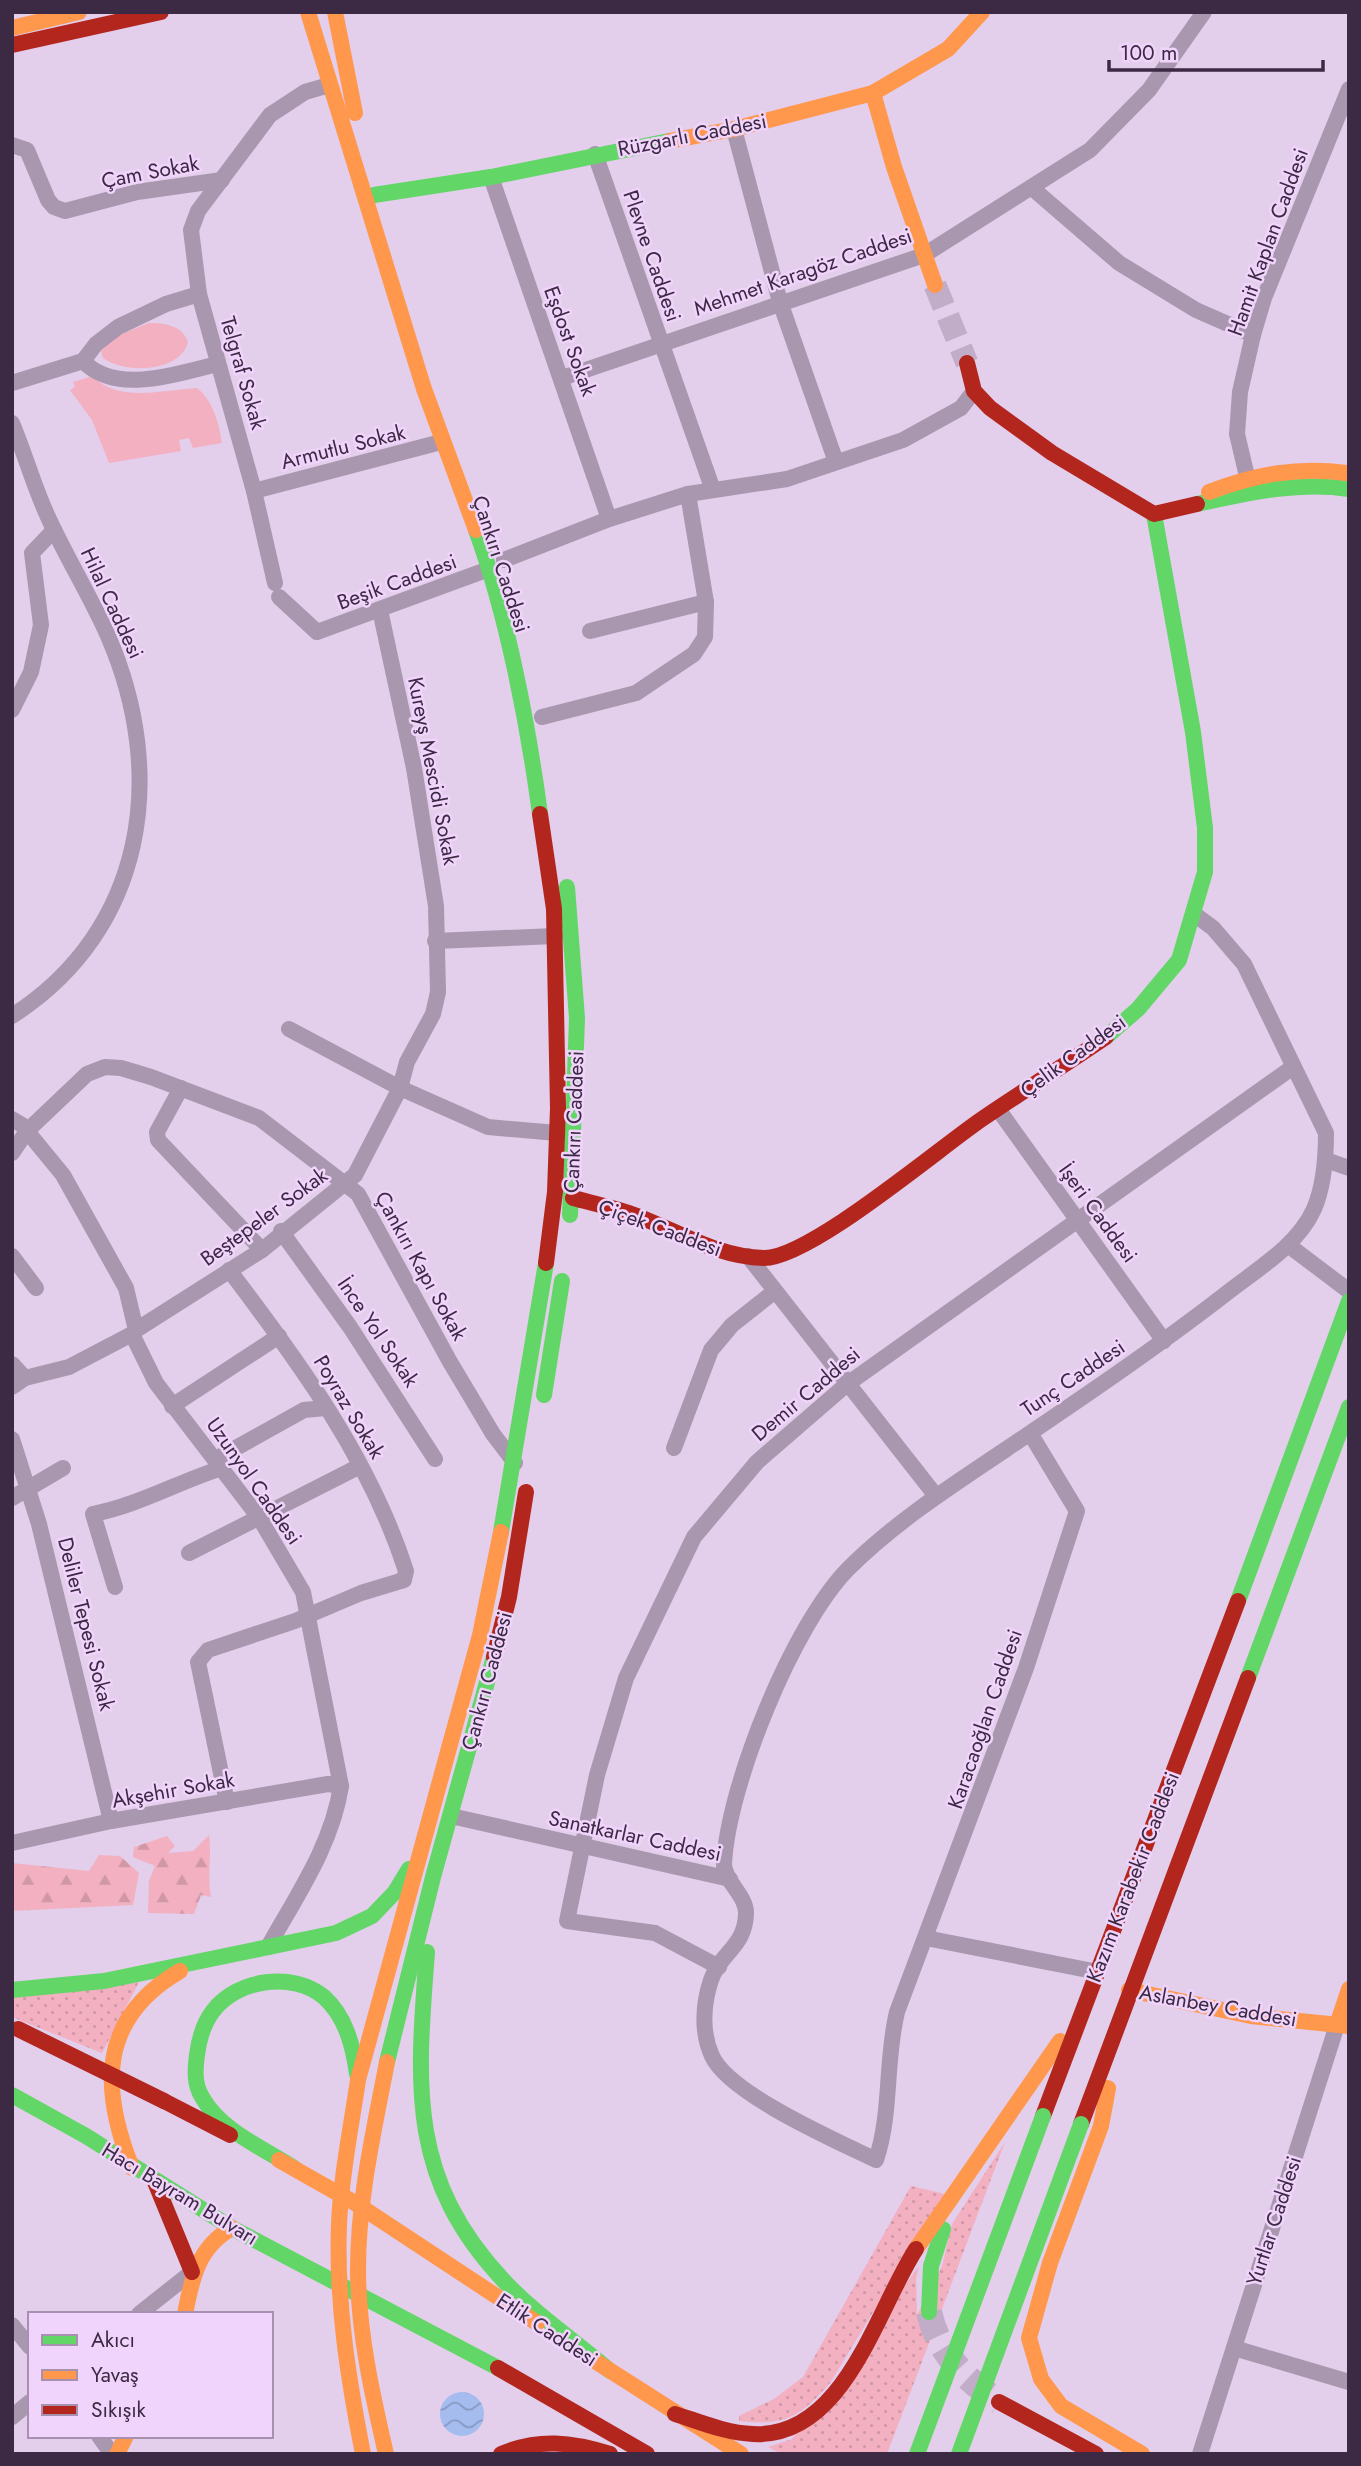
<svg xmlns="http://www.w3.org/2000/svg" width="1361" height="2466" font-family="Jost,sans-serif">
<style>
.grass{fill:url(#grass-dots)}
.forest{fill:url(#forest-firs)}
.green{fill:#f2b0c1}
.water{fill:url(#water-waves)}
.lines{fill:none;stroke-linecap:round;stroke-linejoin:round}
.secondary-tunnel{stroke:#c2adc9;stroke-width:23;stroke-dasharray:23 11;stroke-linecap:butt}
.primary-tunnel{stroke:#c2adc9;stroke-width:26;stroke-dasharray:26 13;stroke-linecap:butt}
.street{stroke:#a897ae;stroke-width:16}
.fast{stroke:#63d668;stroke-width:16}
.slow{stroke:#ff974d;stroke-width:16}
.jam{stroke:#b3261e;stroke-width:16}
.fast-bridge{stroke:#63d668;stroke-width:16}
.slow-bridge{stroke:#ff974d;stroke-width:16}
.jam-bridge{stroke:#b3261e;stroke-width:16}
.labels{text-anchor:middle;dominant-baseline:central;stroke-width:5;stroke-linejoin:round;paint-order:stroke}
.street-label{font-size:21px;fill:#3c2943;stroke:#f0d4fb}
</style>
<defs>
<pattern id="grass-dots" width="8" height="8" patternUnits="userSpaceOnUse" patternTransform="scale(1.75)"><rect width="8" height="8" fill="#f2b0c1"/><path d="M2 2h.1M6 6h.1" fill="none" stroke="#d097a7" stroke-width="1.8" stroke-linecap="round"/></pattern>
<pattern id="forest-firs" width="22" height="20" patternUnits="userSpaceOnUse" patternTransform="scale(1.75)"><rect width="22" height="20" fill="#f2b0c1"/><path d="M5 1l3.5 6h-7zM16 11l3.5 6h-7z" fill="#d097a7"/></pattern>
<pattern id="water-waves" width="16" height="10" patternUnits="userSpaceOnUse" patternTransform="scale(1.75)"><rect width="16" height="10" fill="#a4bcee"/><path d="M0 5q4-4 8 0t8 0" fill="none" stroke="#8799c2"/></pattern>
</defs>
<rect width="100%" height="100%" fill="#e3ceeb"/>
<!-- grass -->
<g class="grass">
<polygon points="139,1982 102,2053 12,2017 12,1998"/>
<polygon points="1005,2142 887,2454 782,2454 768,2447 792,2439 919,2266 916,2279 917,2315 942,2266 952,2224"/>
<path d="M911 2186 945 2194 830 2383C800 2417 785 2426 739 2421V2416L774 2399 803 2377Z"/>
</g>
<!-- forest -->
<g class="forest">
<path d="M209 1835C212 1856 207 1875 211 1897L201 1895 194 1914 148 1913 149 1881 155 1866 133 1857 134 1847 167 1836 175 1846 168 1853 193 1851Z"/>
<polygon points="99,1855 120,1856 139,1873 133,1905 12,1911 12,1863 89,1871"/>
</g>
<!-- green -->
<g class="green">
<path d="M149 323C164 323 182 325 188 342 180 373 124 374 103 358L101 351 114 337Z"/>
<path d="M93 376C116 403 165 390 197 388 213 400 219 424 222 443L193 448 189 438 179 440 181 451 109 463 92 420 70 390 75 387 73 382Z"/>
</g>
<!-- water -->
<circle class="water" cx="462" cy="2414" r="22"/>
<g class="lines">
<!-- secondary-tunnel -->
<polyline class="secondary-tunnel" points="935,285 967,363"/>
<!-- primary-tunnel -->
<path class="primary-tunnel" d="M929 2312C938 2353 965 2379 999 2402"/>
<!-- street -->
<g class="street">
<polyline points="734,129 780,302 836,462"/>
<polyline points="12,145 27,150 48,200 54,207 65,211 137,192 222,180"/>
<polyline points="595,154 713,490"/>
<polyline points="491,177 609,519"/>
<polyline points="1032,188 1119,263 1196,310 1253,335"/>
<path d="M83 361C116 396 178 373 218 364"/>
<polyline points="562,378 924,255 1090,150 1149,90 1204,12"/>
<polyline points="12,383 83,361 96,344 118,327 166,304 199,294"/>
<path d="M12 423C25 454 34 487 48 517 66 557 90 595 108 636 168 774 146 930 12 1016"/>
<polyline points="1250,489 1237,434 1240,392 1253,335 1264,298 1349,89"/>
<polyline points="254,491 441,442"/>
<polyline points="504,560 609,519 688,494 787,479 903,440 961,408 974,391"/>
<polyline points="275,583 254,491 199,294 191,230 198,211 270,115 305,92 329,85"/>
<polyline points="279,597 317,632 489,569"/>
<polyline points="590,631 706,602"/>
<polyline points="12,710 31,672 41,625 32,553 54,530"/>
<polyline points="542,717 636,693 694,654 705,637 706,602 688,494"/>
<polyline points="435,941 555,936"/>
<polyline points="289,1029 400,1088 488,1127 557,1133"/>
<polyline points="181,1088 157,1132 158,1140 262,1250"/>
<polyline points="998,1109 1164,1341"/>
<path d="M12 1119 22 1125 63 1175 126 1288 136 1330 132 1334 156 1383 260 1519 303 1592 341 1786C332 1845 297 1895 268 1947"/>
<polyline points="12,1153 27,1131 87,1074 105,1067 121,1068 151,1077 259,1118 358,1194 450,1362 493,1434 515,1463"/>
<polyline points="1326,1160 1349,1168"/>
<polyline points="281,1231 350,1327 435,1459"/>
<polyline points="1288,1245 1349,1291"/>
<polyline points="12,1256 36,1288"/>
<polyline points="748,1256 936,1496"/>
<polyline points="136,1330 262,1250 355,1175 400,1088 407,1062 433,1014 438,992 436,906 414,768 380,610"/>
<polyline points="12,1364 25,1378"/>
<polyline points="12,1387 25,1378 69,1367 132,1334"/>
<polyline points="172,1406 279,1336"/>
<path d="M1030 1433 1077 1511 1026 1668 897 2012C885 2061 892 2112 876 2160 837 2141 729 2094 712 2056 701 2032 703 2004 711 1980 720 1953 745 1947 746 1914 747 1896 724 1881 724 1864 728 1785 793 1625 848 1569 894 1523 951 1486 1005 1450 1079 1400 1153 1350 1223 1296 1254 1271 1297 1247 1314 1209 1324 1186 1326 1158 1326 1133L1244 964 1213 928 1194 914"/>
<polyline points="12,1439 39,1524 111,1821"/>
<polyline points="674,1448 711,1350 732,1325 775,1291"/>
<polyline points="216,1459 304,1410 326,1408"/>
<polyline points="12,1498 63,1468"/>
<polyline points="189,1553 360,1466"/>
<path d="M115 1587 93 1514C139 1505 178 1482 222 1468"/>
<path d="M227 1802 198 1662 208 1650 295 1621 361 1593 404 1580 406 1571C370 1459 299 1362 229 1270"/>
<polyline points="451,1816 730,1879"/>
<polyline points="12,1843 111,1821 328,1784 341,1786"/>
<polyline points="926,1938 1098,1972"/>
<polyline points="719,1967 655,1933 567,1921 597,1775 626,1678 694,1537 757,1462 846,1385 1293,1067"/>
<polyline points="139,2314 192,2272"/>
<polyline points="12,2325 30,2347"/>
<polyline points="1234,2348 1349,2382"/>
<polyline points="12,2417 30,2402"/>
<polyline points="99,2436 112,2454"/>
<polyline points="1200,2454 1337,2025"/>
</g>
<!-- fast -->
<g class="fast">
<polyline points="374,195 491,177 669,141"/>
<path d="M1197 504C1247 493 1298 481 1349 489"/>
<path d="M476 530C507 615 528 724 540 814"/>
<polyline points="567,887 577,1018 570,1215"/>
<polyline points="1106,1037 1138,1009 1179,960 1205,872 1205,828 1193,732 1154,514"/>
<polyline points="544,1395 562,1281"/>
<polyline points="501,1532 546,1263"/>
<polyline points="1238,1601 1349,1301"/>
<polyline points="1248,1678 1349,1407"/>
<path d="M427 1952C417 2084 407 2178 504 2281 536 2315 575 2341 610 2371"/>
<polyline points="12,1990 104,1981 336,1933 372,1916 395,1892 409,1869"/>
<polyline points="387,2062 433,1877 494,1657"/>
<polyline points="12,2095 86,2136 232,2228 498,2368"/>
<path d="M294 2168C263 2148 220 2130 202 2097 194 2084 195 2070 197 2055 199 2039 203 2024 213 2011 237 1979 293 1971 324 1997 346 2017 353 2046 357 2074"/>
<polyline points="929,2312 931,2266 943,2229"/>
</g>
<!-- slow -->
<g class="slow">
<polyline points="308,12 424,389 476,530"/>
<polyline points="335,12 355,113"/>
<polyline points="12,28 79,12"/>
<polyline points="873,93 894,167 935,285"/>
<polyline points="669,141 734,129 873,93 948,49 982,12"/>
<path d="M1209 492C1254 475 1298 466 1346 473"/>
<polyline points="1129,1990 1251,2016 1349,2026"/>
<polyline points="1337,2025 1349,1989"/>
<polyline points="358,2080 480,1635 501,1532"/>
<polyline points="1108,2088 1101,2126 1050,2263 1029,2338 1041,2379 1061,2406 1142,2454"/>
<polyline points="279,2160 355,2203 537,2323"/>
<path d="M132 2168C100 2088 99 2018 180 1971"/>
<polyline points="916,2249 1060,2041"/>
<path d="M185 2314C192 2278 198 2247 232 2228"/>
<polyline points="595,2361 741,2454"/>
<polyline points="117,2454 126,2436"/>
</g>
<!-- jam -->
<g class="jam">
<polyline points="12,45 161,12"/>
<polyline points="967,363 974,391 990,408 1052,453 1154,514 1197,504"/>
<polyline points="540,814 554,909 558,1108 555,1192 546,1263"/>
<path d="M573 1198C592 1203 611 1207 629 1213 675 1229 715 1257 764 1258 810 1258 938 1149 982 1119 1023 1091 1065 1065 1106 1037"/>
<polyline points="494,1657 509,1597 526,1492"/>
<polyline points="164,2101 230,2135"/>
<polyline points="1043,2116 1238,1601"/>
<polyline points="1081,2124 1248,1678"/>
<polyline points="155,2182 192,2272"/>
<polyline points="498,2368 647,2454"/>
<polyline points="999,2402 1096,2454"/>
<path d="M675 2414C700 2422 726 2433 753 2434 844 2439 876 2311 916 2249"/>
<path d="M501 2454C539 2438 572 2442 610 2454"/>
</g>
<!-- fast-bridge -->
<g class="fast-bridge">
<polyline points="917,2454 1043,2116"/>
<polyline points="959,2454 1081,2124"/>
</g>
<!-- slow-bridge -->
<g class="slow-bridge">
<path d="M358 2080C351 2128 341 2176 339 2224 336 2302 348 2378 363 2454"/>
<path d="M386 2454C372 2393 358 2332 358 2269 358 2199 374 2130 387 2062"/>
</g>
<!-- jam-bridge -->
<polyline class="jam-bridge" points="18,2029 164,2101"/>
</g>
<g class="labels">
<!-- street labels -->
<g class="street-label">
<text transform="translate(692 135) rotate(-11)">Rüzgarlı Caddesi</text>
<text transform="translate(150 172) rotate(-11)">Çam Sokak</text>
<text transform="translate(1268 242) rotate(-70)">Hamit Kaplan Caddesi</text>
<text transform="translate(652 256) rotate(71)">Plevne Caddesi</text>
<text transform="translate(803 272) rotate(-19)">Mehmet Karagöz Caddesi</text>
<text transform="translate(570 341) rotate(70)">Eşdost Sokak</text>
<text transform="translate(243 373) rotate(74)">Telgraf Sokak</text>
<text transform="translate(343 447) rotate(-14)">Armutlu Sokak</text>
<text transform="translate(501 564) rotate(72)">Çankırı Caddesi</text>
<text transform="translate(397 582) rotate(-20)">Beşik Caddesi</text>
<text transform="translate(112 603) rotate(65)">Hilal Caddesi</text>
<text transform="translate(433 771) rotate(79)">Kureyş Mescidi Sokak</text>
<text transform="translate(1073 1056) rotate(-36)">Çelik Caddesi</text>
<text transform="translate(574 1122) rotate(-88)">Çankırı Caddesi</text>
<text transform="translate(1098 1213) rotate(54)">İşeri Caddesi</text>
<text transform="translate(264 1217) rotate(-36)">Beştepeler Sokak</text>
<text transform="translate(660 1228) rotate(20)">Çiçek Caddesi</text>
<text transform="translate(421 1266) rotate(61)">Çankırı Kapı Sokak</text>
<text transform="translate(378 1332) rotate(56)">İnce Yol Sokak</text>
<text transform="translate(1073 1378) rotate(-34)">Tunç Caddesi</text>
<text transform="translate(806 1394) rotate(-40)">Demir Caddesi</text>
<text transform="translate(349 1407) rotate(59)">Poyraz Sokak</text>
<text transform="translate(254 1481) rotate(55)">Uzunyol Caddesi</text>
<text transform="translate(86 1624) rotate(76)">Deliler Tepesi Sokak</text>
<text transform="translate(487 1681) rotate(-75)">Çankırı Caddesi</text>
<text transform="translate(985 1719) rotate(-71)">Karacaoğlan Caddesi</text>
<text transform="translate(173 1790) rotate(-10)">Akşehir Sokak</text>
<text transform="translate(635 1836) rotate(12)">Sanatkarlar Caddesi</text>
<text transform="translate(1133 1877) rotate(-69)">Kazım Karabekir Caddesi</text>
<text transform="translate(1218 2006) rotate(10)">Aslanbey Caddesi</text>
<text transform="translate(180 2194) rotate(31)">Hacı Bayram Bulvarı</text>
<text transform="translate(1274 2221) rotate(-72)">Yurtlar Caddesi</text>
<text transform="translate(547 2330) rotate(33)">Etlik Caddesi</text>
</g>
</g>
<!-- border -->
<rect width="1361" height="2466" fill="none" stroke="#3c2943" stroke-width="28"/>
<!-- legend -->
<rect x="28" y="2312" width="245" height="126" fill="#f0d4fb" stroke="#a890b1" stroke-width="2"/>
<rect x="42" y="2335" width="35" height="10" fill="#63d668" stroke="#a890b1" stroke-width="2"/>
<text x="91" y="2347" font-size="21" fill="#3c2943">Akıcı</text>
<rect x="42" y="2370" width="35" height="10" fill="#ff974d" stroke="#a890b1" stroke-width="2"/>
<text x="91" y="2382" font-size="21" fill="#3c2943">Yavaş</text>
<rect x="42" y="2405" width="35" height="10" fill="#b3261e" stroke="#a890b1" stroke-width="2"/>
<text x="91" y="2417" font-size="21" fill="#3c2943">Sıkışık</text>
<!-- scale -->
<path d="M1109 60v10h214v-10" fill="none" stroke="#3c2943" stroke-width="3.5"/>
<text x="1120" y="60" font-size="21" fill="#3c2943" stroke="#f0d4fb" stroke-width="5" paint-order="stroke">100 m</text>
</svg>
